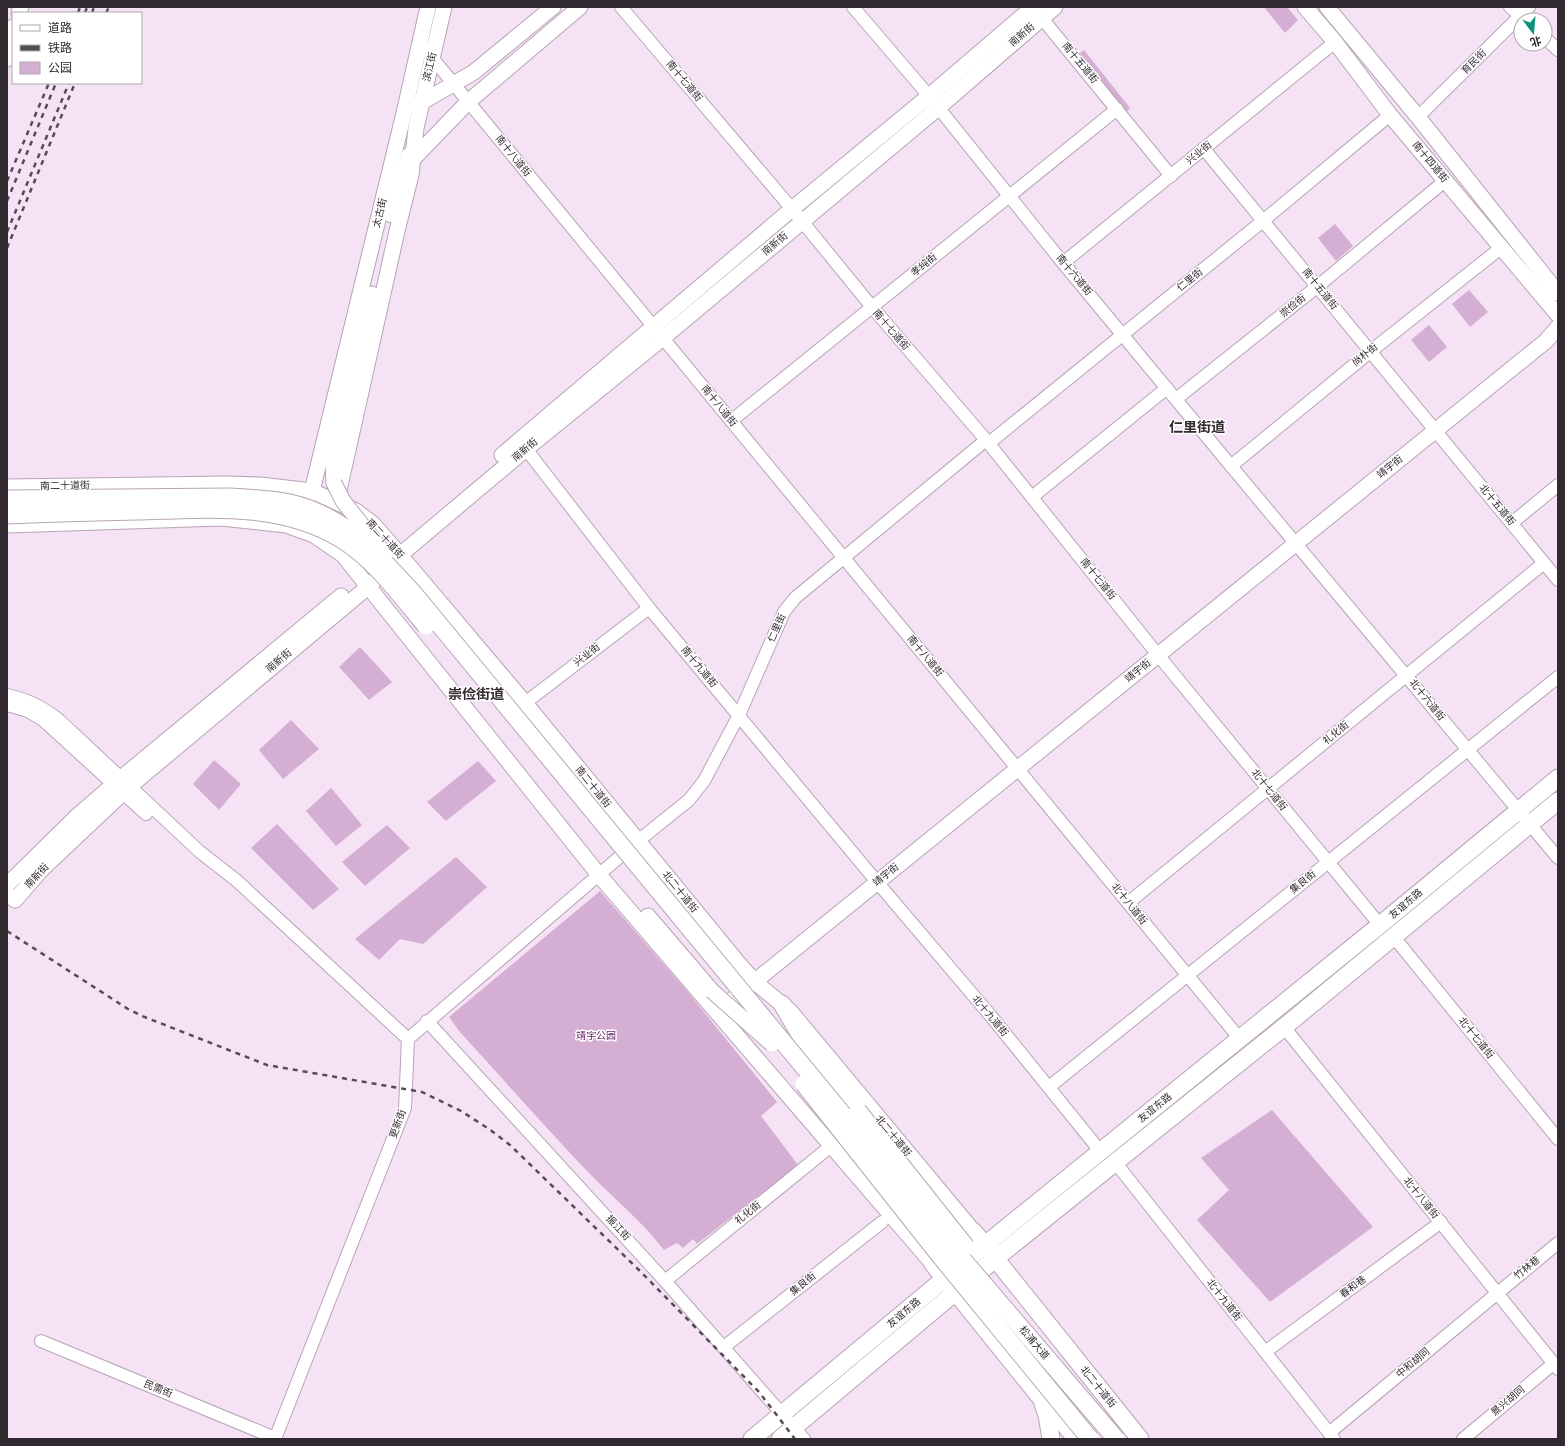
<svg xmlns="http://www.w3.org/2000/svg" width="1565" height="1446" font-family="'Fira Sans','Noto Sans SC',sans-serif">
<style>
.green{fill:#d4aed3}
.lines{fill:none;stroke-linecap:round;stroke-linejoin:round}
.minor-casing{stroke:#b8a4b7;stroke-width:14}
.major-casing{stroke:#b8a4b7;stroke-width:17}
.highway-casing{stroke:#b8a4b7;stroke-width:19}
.minor{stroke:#fff;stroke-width:12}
.major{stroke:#fff;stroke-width:15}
.highway{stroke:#fff;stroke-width:17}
.rail{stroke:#564c55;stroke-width:2.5;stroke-dasharray:5 5;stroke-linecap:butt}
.major-bridge-casing{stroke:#b8a4b7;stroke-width:17;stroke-linecap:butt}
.highway-bridge-casing{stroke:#b8a4b7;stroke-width:19;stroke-linecap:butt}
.major-bridge{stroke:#fff;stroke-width:15}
.highway-bridge{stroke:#fff;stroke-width:17}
.labels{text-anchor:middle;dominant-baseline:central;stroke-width:3;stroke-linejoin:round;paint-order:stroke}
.street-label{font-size:10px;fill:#322a31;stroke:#fff}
.park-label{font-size:10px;fill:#69226b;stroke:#fff}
.district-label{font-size:14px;font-weight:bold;fill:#322a31;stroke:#fff}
</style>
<rect width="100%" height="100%" fill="#f6e2f5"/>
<!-- green -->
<g class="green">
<polygon points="1264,7 1287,7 1298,20 1285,33"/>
<polygon points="1084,50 1130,108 1125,113 1080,53"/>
<polygon points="1335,224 1353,246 1336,261 1318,238"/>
<polygon points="1469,290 1488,312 1470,327 1452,304"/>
<polygon points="1429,325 1447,347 1429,362 1411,340"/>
<polygon points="360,647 392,682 369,700 339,667"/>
<polygon points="291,720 319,749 283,779 259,750"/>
<polygon points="214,760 241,784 219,810 193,784"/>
<polygon points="478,761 496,781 446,821 427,802"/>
<polygon points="331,788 362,825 336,846 306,811"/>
<polygon points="277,824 339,889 313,910 251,848"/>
<polygon points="387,825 410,848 365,886 342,862"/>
<polygon points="456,857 487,887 423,944 400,939 379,960 355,939"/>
<path d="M600 891 687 991 777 1102 761 1116 798 1165 697 1244 693 1239 683 1248 677 1243 664 1250C642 1221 613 1198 588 1172 544 1126 502 1078 459 1031L449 1017Z"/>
<polygon points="1272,1110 1373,1227 1270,1302 1197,1220 1229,1190 1201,1158"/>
</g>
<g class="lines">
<!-- minor casing -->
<g class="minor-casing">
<g id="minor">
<polyline points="621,7 792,209 872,307 986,440 1158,655 1380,925"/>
<polyline points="853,7 929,96 1063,263 1231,466 1558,858"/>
<polyline points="1510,7 1525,20"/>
<polyline points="1036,11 1171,176"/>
<polyline points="1545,38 1558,50"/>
<polyline points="420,43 1240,1039"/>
<polyline points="1418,117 1529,7"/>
<polyline points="1204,149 1558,580"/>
<polyline points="390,216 408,154"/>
<polyline points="1063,263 1335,42"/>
<polyline points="1176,399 1318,286 1446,180"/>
<polyline points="731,421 1117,109"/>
<polyline points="989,443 1264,220 1390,115"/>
<polyline points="526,449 649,608 877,882 990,1015 1101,1152"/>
<polyline points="1231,466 1371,351 1502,247"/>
<polyline points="1032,497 1167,388"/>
<polyline points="1512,523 1558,485"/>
<path d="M7 695C27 699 43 707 59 720L200 852 236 880 408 1039"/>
<polyline points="525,703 649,608"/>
<polyline points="7,705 28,711 43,720 146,814"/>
<polyline points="1128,903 1544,563"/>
<polyline points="1393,936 1558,1139"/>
<polyline points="427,1021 665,1281 804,1439"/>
<polyline points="1284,1027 1558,1369"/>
<polyline points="1049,1087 1558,677"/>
<polyline points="1115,1162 1334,1439"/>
<polyline points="665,1281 831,1146"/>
<polyline points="41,1341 275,1438"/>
<polyline points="724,1347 882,1222"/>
<polyline points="1265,1352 1441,1222"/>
<polyline points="1329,1433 1558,1243"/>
<polyline points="275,1439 405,1108 408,1039 638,841 689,800 704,781 739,715 784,612 795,598 986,440"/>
<polyline points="1463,1439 1553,1364"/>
</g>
</g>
<!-- major casing -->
<g class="major-casing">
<g id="major">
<polyline points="1305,7 1335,42 1390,115 1558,315"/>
<polyline points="1327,7 1418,117 1558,293"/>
<polyline points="19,13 21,7"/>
<polyline points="7,41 13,27"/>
<polyline points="7,59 13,45"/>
<polyline points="417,105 474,72 553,7"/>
<polyline points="413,159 468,102 580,7"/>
<polyline points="502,455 792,209 929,96 1033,7"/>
<polyline points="334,483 333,463 372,294"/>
<polyline points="7,487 227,484 260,485 312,491 356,511 373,524 394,548 525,703 739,964 755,982 790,1011 974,1232"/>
<polyline points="307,498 312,491 404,113 428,7"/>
<polyline points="337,499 397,231 411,175 416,128 444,7"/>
<polyline points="7,525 221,518 286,525 314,535 343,555 599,875 933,1264"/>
<polyline points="7,885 75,818 120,779 341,596"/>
<polyline points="7,894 15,900 42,869 129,787 369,586 400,555 526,449 663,338 938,108 1055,7"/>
<polyline points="648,916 712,991"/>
<polyline points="717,1012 1546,341 1558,327"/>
</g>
</g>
<!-- highway casing -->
<g class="highway-casing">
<g id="highway">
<polyline points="782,1004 808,1048 858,1111"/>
<polyline points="974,1232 1140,1439"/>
<polyline points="933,1264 1040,1397 1077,1439"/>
<polyline points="1043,1404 1047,1415 1051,1439"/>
<polyline points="752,1439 985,1245 1380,925 1558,778"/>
<polyline points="780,1439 996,1258 1284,1027 1558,801"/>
</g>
</g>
<!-- minor -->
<use href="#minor" class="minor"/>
<!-- major -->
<use href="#major" class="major"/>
<!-- highway -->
<use href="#highway" class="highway"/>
<!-- rail -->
<g class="rail">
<polyline points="78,13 80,7"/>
<polyline points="85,13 87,7"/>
<polyline points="92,13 94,7"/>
<polyline points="106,13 109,7"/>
<polyline points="7,181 49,83"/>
<polyline points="7,201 56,83"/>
<polyline points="7,232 69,83"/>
<polyline points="7,248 75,83"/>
<polyline points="7,931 128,1009 142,1016 267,1065 422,1092 461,1111 489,1129 510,1145 639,1270 759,1392 795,1439"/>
</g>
<!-- major-bridge casing -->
<g class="major-bridge-casing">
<g id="major-bridge">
<polyline points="334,483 343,501 385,554"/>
<polyline points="712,991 772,1044"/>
</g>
</g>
<!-- highway-bridge casing -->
<g class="highway-bridge-casing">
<g id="highway-bridge">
<path d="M7 499 229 497C250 498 270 499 290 503 344 515 380 556 415 595L952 1247 1116 1439"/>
<path d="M7 515C51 513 96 512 140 511 208 509 281 502 341 539 374 559 401 596 426 626"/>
<polyline points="804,1084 941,1257 1090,1439"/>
<polyline points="858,1111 966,1247"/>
</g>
</g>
<!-- major-bridge -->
<use href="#major-bridge" class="major-bridge"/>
<!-- highway-bridge -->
<use href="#highway-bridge" class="highway-bridge"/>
</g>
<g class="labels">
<!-- street labels -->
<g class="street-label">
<text transform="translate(1022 35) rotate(-41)">南新街</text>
<text transform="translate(1474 62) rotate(-45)">育民街</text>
<text transform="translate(1080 63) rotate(50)">南十五道街</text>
<text transform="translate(430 67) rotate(-77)">滨江街</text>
<text transform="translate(684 81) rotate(50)">南十七道街</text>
<text transform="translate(1199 153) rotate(-39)">兴业街</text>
<text transform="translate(513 156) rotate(51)">南十八道街</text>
<text transform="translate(1430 162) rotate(50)">南十四道街</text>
<text transform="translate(380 213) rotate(-76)">太古街</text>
<text transform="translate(775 244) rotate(-40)">南新街</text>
<text transform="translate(924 265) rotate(-39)">孝纯街</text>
<text transform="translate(1074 275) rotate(50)">南十六道街</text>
<text transform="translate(1190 280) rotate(-39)">仁里街</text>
<text transform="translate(1320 289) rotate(51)">南十五道街</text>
<text transform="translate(1293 306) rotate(-39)">崇俭街</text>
<text transform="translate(891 330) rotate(49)">南十七道街</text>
<text transform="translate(1365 355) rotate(-39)">尚朴街</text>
<text transform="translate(719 406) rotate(51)">南十八道街</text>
<text transform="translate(525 450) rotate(-40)">南新街</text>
<text transform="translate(1390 467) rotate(-39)">靖宇街</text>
<text transform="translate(65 486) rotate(-1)">南二十道街</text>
<text transform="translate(1497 505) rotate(50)">北十五道街</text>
<text transform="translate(385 539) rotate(47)">南二十道街</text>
<text transform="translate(1098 579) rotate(51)">南十七道街</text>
<text transform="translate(777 628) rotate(-66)">仁里街</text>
<text transform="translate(587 655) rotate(-38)">兴业街</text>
<text transform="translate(925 656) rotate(50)">南十八道街</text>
<text transform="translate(279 661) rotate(-40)">南新街</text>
<text transform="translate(699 667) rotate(50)">南十九道街</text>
<text transform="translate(1138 671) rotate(-39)">靖宇街</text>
<text transform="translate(1427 700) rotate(51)">北十六道街</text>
<text transform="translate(1336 733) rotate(-39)">礼化街</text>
<text transform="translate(593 787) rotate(51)">南二十道街</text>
<text transform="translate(1269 790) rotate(51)">北十七道街</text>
<text transform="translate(886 875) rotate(-39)">靖宇街</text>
<text transform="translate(37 876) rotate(-47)">南新街</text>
<text transform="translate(1303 882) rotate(-39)">集良街</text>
<text transform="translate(680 892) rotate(51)">北二十道街</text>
<text transform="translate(1129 904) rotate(51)">北十八道街</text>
<text transform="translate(1406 904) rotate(-40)">友谊东路</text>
<text transform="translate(990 1016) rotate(50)">北十九道街</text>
<text transform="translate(1476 1038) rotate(51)">北十七道街</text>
<text transform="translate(1155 1108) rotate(-39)">友谊东路</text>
<text transform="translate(398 1124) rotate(-70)">更新街</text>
<text transform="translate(893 1136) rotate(50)">北二十道街</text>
<text transform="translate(1421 1198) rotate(51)">北十八道街</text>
<text transform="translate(748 1213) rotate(-39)">礼化街</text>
<text transform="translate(618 1228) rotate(47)">振江街</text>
<text transform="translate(1527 1268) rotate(-39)">竹林巷</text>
<text transform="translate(803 1284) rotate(-39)">集良街</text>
<text transform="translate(1353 1287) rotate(-36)">春和巷</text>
<text transform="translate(1224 1300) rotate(52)">北十九道街</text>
<text transform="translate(904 1313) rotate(-40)">友谊东路</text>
<text transform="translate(1034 1343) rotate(50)">松浦大道</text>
<text transform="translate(1413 1363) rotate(-40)">中和胡同</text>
<text transform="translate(1098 1387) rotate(51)">北二十道街</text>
<text transform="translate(158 1389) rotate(22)">民需街</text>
<text transform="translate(1508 1401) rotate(-40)">景兴胡同</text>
</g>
<!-- park labels -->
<g class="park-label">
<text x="596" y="1036">靖宇公园</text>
</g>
<!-- district labels -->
<g class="district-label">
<text x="1197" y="427">仁里街道</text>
<text x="476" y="694">崇俭街道</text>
</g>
</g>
<!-- border -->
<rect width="1565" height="1446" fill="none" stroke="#322a31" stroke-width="16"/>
<!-- legend -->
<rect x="12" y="12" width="130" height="72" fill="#ffffff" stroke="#adaaad"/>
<rect x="20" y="25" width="20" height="6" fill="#ffffff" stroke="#adaaad"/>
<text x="48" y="32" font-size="12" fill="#322a31">道路</text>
<rect x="20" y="45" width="20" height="6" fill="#564c55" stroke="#adaaad"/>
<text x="48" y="52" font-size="12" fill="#322a31">铁路</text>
<rect x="20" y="62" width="20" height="12" fill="#d4aed3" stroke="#adaaad"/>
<text x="48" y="72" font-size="12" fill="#322a31">公园</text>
<!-- north arrow -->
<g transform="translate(1533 32) rotate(164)"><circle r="19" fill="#ffffff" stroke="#adaaad"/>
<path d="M0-3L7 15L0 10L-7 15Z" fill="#0c937c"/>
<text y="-6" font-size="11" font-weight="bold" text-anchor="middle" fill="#322a31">北</text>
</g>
</svg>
